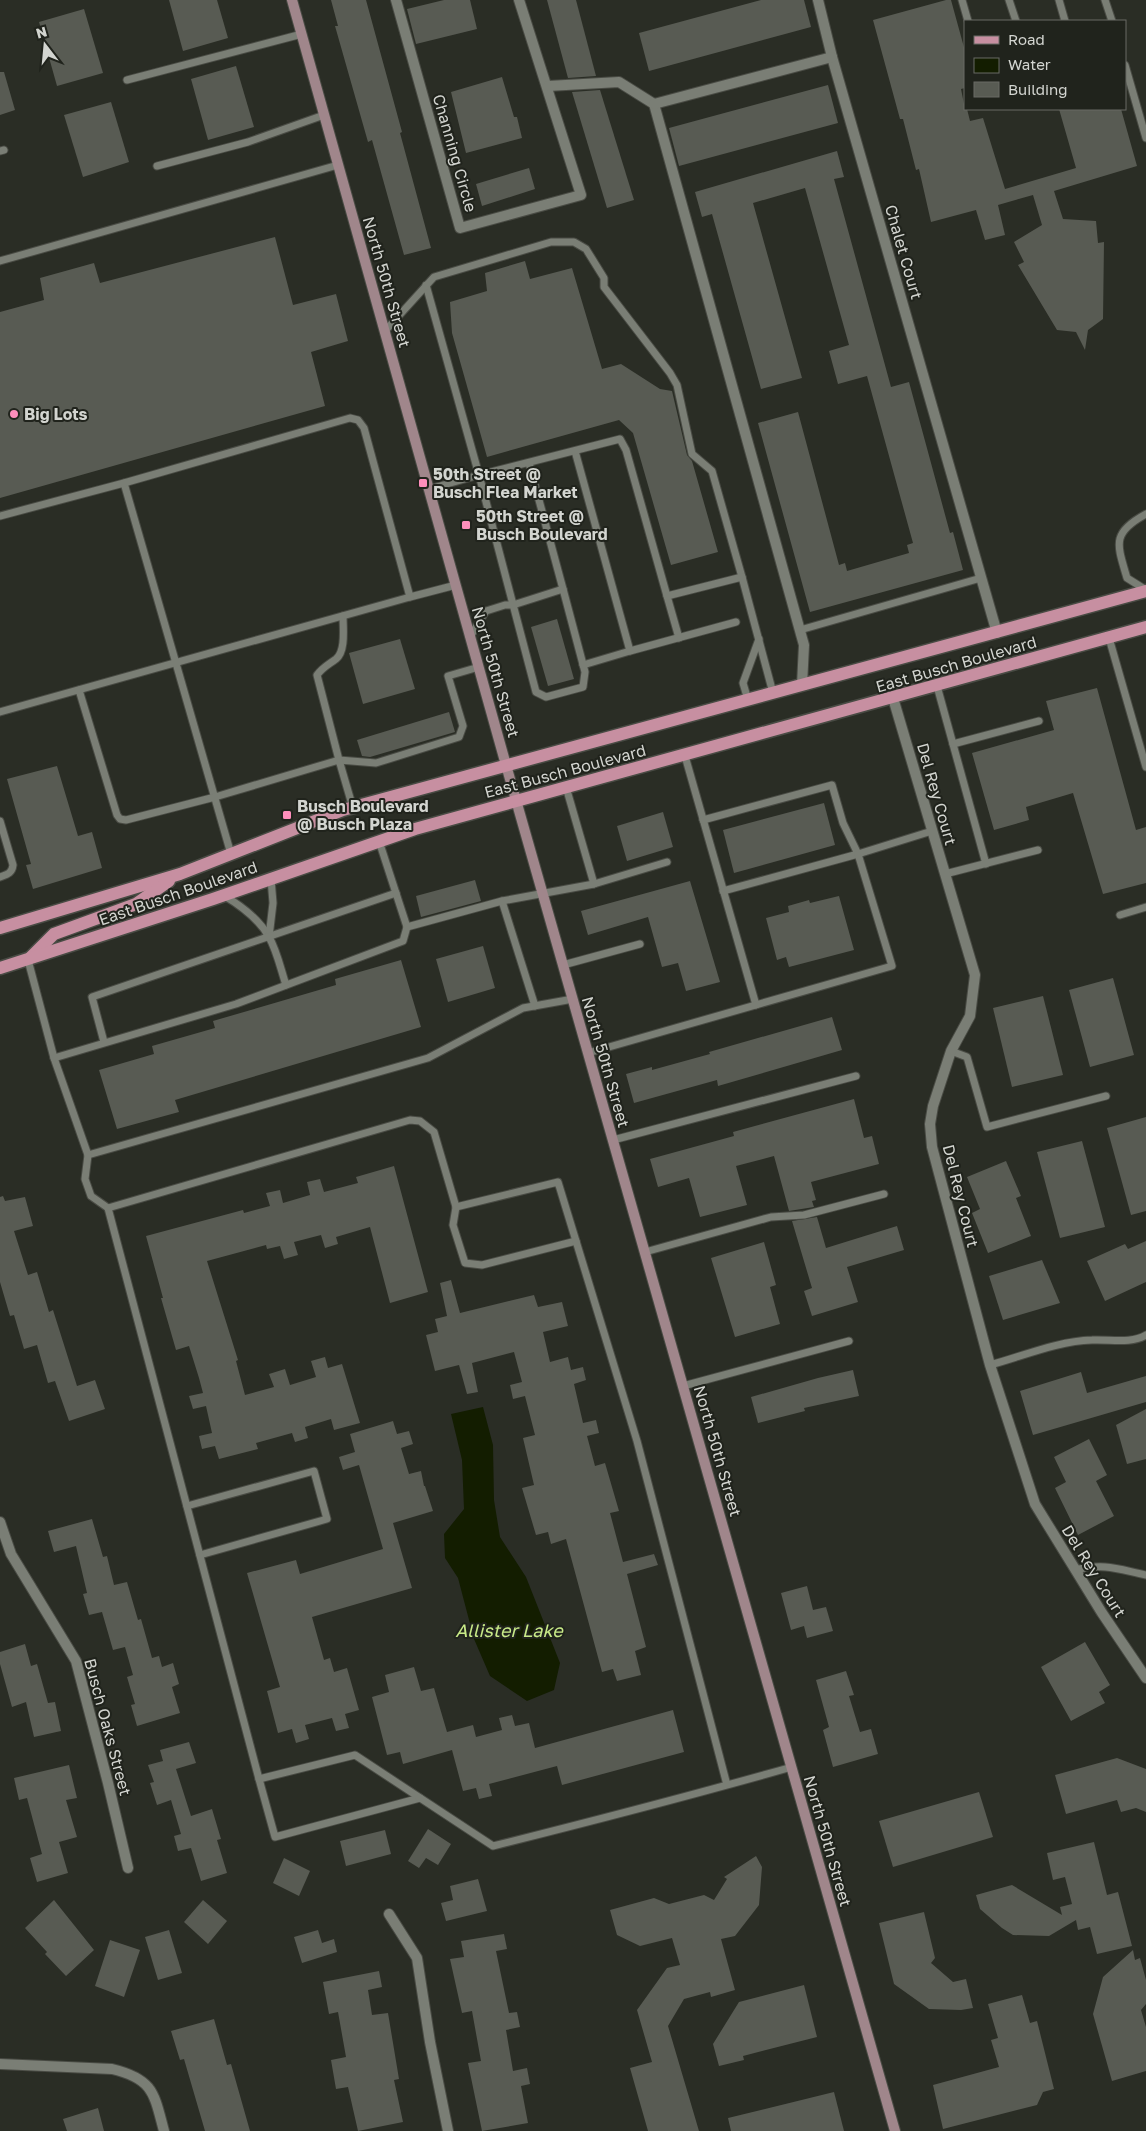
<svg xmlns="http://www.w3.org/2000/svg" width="1146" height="2131" font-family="'Golos Text',sans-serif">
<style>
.water{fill:#131d00}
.building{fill:#585b53}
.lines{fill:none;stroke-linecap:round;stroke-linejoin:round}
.lane-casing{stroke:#494b44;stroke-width:9}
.street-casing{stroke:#494b44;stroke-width:12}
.secondary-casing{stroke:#494b44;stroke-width:12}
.primary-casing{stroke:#494b44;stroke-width:15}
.lane{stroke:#7a7e75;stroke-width:7}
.street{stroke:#7a7e75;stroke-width:10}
.secondary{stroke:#a0868b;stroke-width:10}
.primary{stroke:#c78fa1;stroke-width:12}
.poi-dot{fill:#fe8ebb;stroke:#20231c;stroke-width:2}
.labels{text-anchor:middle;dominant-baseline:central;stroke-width:4;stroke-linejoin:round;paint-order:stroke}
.street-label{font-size:16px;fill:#d3d5d0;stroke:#20231c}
.poi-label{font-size:16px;font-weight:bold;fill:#d3d5d0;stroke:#20231c;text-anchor:start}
.water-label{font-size:18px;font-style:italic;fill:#c8ea88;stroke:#20231c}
</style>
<rect width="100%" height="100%" fill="#2a2d25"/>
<!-- water -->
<polygon class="water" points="483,1407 493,1445 494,1500 500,1537 526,1577 560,1663 554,1690 527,1701 490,1676 474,1639 458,1578 445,1558 444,1534 464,1509 462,1460 451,1414"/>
<!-- building -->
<g class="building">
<polygon points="169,0 217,0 228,38 183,51"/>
<polygon points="331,0 366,0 402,132 400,133 431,248 404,255 372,140 368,142 335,26 338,26"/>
<polygon points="444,0 470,0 477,29 416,44 407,9"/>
<polygon points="547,0 576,0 596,76 568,78"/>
<polygon points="761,0 804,0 811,27 649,71 639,33"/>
<polygon points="946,0 951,0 965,51 965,88 961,89 965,109 967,109 970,121 983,118 1005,189 1076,168 1059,109 1121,109 1137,166 1054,191 1063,219 1096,221 1098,243 1104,242 1103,319 1088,330 1085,350 1076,332 1057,330 1018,265 1024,262 1014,242 1042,225 1033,195 998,205 1005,235 985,240 976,210 931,222 919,169 916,170 903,119 900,119 873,20"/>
<polygon points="84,9 103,73 57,86 39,22"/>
<polygon points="236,66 254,127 208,140 191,79"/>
<polygon points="0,72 4,72 15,110 0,115"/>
<polygon points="502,77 514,117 517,117 522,138 466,153 451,92"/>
<polygon points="828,85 838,123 679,166 669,128"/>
<polygon points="600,90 634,200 607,208 572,92"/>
<polygon points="111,102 129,162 83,177 64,115"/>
<polygon points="837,151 844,177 834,179 891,387 909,382 950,533 953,532 963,570 810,612 758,423 798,412 839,565 845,563 847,571 909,553 907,545 913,543 867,376 838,384 829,351 849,345 805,188 753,203 802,378 761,389 712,214 702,217 695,192"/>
<polygon points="529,168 535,189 482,206 476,184"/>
<polygon points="275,237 293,305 336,294 348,341 311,352 325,406 0,498 0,312 44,300 40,278 94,263 100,283"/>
<polygon points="525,261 530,279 572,268 602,369 621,364 660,389 672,391 687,455 692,461 718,552 671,565 633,433 619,420 487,457 452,333 450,302 487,291 485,273"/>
<polygon points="557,619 574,679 548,686 531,627"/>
<polygon points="400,639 415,689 363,704 349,653"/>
<polygon points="1097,688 1136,830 1146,827 1146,883 1103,894 1073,793 1026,807 1029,820 994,830 972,753 1054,730 1046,701"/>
<polygon points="449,712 455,732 370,757 362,756 357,740"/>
<polygon points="57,766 78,836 92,832 102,868 33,889 26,865 31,864 7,779"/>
<polygon points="824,803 835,845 734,873 723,830"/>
<polygon points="663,812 673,847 627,861 617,826"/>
<polygon points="475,880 481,901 421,917 416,896"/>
<polygon points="690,881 720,982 686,991 678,963 662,967 648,917 588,935 581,911"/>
<polygon points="839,896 854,950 789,967 786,957 777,960 766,918 789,912 788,906 809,900 810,903"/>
<polygon points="483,946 495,988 448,1002 436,959"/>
<polygon points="401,960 421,1027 175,1100 179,1112 117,1129 99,1070 154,1054 152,1046 215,1028 213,1021 336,985 335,979"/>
<polygon points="1113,978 1134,1055 1090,1067 1069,990"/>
<polygon points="1043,996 1063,1075 1012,1087 993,1008"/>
<polygon points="832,1017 842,1050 718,1086 717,1080 634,1103 626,1074 652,1067 652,1070 710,1054 709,1052"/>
<polygon points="854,1099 864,1138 872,1136 879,1164 811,1182 816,1200 812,1201 814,1207 789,1211 774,1156 736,1166 747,1205 700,1217 689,1178 658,1187 650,1159 734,1136 733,1132"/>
<polygon points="1146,1117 1146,1211 1131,1215 1107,1128"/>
<polygon points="1082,1141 1105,1227 1060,1238 1037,1152"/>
<polygon points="1006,1161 1021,1196 1016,1198 1031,1236 988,1253 972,1213 980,1209 967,1177"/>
<polygon points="394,1166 428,1292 390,1303 370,1227 336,1237 338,1244 325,1248 321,1235 294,1242 298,1255 284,1259 280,1246 267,1249 266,1245 207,1261 238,1360 236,1361 245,1395 274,1387 269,1374 285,1369 290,1385 316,1377 311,1361 325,1357 328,1368 342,1364 360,1423 334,1430 331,1419 305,1427 308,1438 295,1442 292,1433 256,1443 258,1449 219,1459 215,1446 202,1449 199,1436 212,1433 206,1406 193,1409 189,1396 203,1393 199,1378 189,1346 176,1350 161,1298 163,1298 146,1236 243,1210 244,1213 270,1206 266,1193 280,1190 283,1203 310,1195 307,1182 320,1179 324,1192 358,1183 356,1177"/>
<polygon points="3,1196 5,1201 25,1197 33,1226 14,1231 28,1275 37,1272 49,1312 53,1310 77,1386 95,1380 105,1409 69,1421 55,1381 48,1383 37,1345 24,1349 14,1315 10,1316 0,1282 0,1197"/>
<polygon points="817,1217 826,1248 897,1226 904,1250 847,1267 858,1302 812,1316 804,1291 812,1288 792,1221"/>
<polygon points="1146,1241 1146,1282 1105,1301 1087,1261 1125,1244 1128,1249"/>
<polygon points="764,1242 776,1285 770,1287 780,1324 735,1337 711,1258"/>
<polygon points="1042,1260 1060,1303 1003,1320 989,1276"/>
<polygon points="451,1280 460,1313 534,1295 538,1307 562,1302 568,1326 543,1332 550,1362 568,1357 571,1370 583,1367 586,1380 574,1384 583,1423 596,1420 599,1433 587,1436 595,1466 605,1463 619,1511 610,1513 623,1562 654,1554 658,1565 627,1574 646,1647 635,1651 641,1675 617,1681 613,1669 602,1672 566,1539 551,1544 548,1532 536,1535 522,1488 534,1485 523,1438 535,1435 525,1396 513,1399 510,1385 522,1382 514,1352 472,1363 478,1392 467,1394 459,1365 435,1371 426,1335 438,1332 435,1319 447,1316 440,1283"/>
<polygon points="853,1370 859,1396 804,1408 805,1411 758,1423 751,1397 818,1378"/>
<polygon points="1081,1372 1087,1393 1146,1376 1146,1402 1033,1435 1020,1391"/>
<polygon points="1146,1409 1146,1459 1127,1464 1116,1425"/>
<polygon points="393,1421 397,1434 409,1431 413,1444 401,1448 409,1474 421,1471 424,1486 425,1486 433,1511 393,1523 412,1588 312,1617 324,1660 330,1658 334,1672 347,1668 359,1710 345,1714 349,1728 336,1731 332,1718 305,1725 309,1739 296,1743 292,1729 278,1733 267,1691 280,1687 247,1573 296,1560 300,1574 383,1549 359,1465 343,1470 339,1457 355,1452 350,1434"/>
<polygon points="1089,1439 1107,1475 1096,1481 1114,1516 1078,1535 1055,1488 1066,1482 1054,1457"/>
<polygon points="92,1519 103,1557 107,1556 114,1585 127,1582 138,1620 141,1619 152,1658 159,1656 162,1667 173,1663 179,1684 172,1687 180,1713 137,1726 131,1705 135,1704 127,1677 133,1675 125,1647 113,1650 102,1612 89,1615 83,1594 87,1593 76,1546 54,1552 48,1531"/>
<polygon points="807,1586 813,1610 826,1607 833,1631 807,1638 804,1626 791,1630 781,1593"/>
<polygon points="1085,1642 1110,1685 1099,1692 1105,1703 1071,1721 1041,1667"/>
<polygon points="25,1644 31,1666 37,1664 48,1703 55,1702 61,1731 34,1737 26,1702 12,1707 0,1664 0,1652"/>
<polygon points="414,1667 421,1691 434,1688 447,1732 473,1725 476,1737 502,1730 499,1718 512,1715 515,1726 529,1723 535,1748 673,1710 684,1752 562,1785 557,1766 489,1784 492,1796 479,1799 476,1788 463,1791 452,1750 403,1764 400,1752 387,1755 372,1697 389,1692 385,1675"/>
<polygon points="846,1671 854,1695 849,1696 860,1732 871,1729 878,1754 833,1767 823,1730 829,1727 816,1680"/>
<polygon points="189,1742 196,1763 176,1769 191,1816 212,1809 221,1839 217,1840 227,1873 201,1881 191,1848 178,1851 174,1836 181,1834 171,1800 157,1805 150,1783 154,1782 148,1765 163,1761 160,1750"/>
<polygon points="1117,1758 1146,1769 1146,1812 1136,1808 1121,1812 1117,1800 1066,1814 1055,1775"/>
<polygon points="69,1765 77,1798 66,1800 77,1837 59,1842 68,1873 37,1882 30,1858 42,1854 27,1798 19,1800 14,1778"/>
<polygon points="979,1792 993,1837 893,1867 879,1821"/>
<polygon points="428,1829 451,1844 438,1865 426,1858 419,1868 408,1861"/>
<polygon points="385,1830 391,1854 346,1866 340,1841"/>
<polygon points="1094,1842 1107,1895 1118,1892 1132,1946 1097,1954 1090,1927 1078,1930 1076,1920 1049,1936 1013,1935 1002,1928 980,1909 976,1895 1012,1885 1062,1915 1060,1907 1072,1904 1065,1877 1053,1880 1047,1853"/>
<polygon points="756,1856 762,1867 759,1905 735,1936 721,1939 735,1990 711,1997 710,1992 684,1999 668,2026 699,2131 648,2131 630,2068 652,2062 637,2010 667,1968 680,1965 672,1938 640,1946 617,1935 610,1910 654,1898 669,1904 704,1895 714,1900 727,1879 724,1877"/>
<polygon points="284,1858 310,1871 299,1896 273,1883"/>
<polygon points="478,1879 487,1911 446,1921 441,1903 453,1900 450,1886"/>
<polygon points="54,1900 94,1950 66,1976 45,1954 47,1952 25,1928"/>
<polygon points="203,1900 227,1921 208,1944 184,1922"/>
<polygon points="924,1912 935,1958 931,1963 953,1982 966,1979 973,2008 961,2010 929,2009 894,1984 879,1923"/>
<polygon points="169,1930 182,1973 158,1980 145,1937"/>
<polygon points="318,1930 322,1943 334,1939 337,1952 302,1963 294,1937"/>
<polygon points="504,1934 507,1949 496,1951 509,2013 517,2012 520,2027 506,2030 513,2071 527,2068 530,2084 521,2086 528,2123 482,2131 468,2063 481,2061 472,2011 462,2013 450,1959 464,1957 461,1941"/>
<polygon points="110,1940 140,1950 124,1997 95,1986"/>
<polygon points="1133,1950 1135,1960 1140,1958 1146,1980 1146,2004 1141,2010 1146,2027 1146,2071 1112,2081 1093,2014 1103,1977"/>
<polygon points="379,1971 382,1987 368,1990 372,2015 388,2013 399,2079 394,2080 403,2122 358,2131 348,2087 336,2089 331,2060 346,2057 338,2012 329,2014 323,1982"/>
<polygon points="804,1985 817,2037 743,2056 744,2060 719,2066 713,2044 739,2002"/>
<polygon points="1022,1995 1030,2023 1037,2021 1054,2089 1043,2092 1037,2105 943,2129 933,2085 999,2067 991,2040 998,2038 988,2004"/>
<polygon points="214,2019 227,2065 231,2064 250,2131 205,2131 184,2059 180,2060 171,2031"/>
<polygon points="834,2092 844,2131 731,2131 728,2118"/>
<polygon points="98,2108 104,2131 67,2131 63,2119"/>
</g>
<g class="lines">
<!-- lane casing -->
<g class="lane-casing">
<g id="lane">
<polyline points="962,0 968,21"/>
<polyline points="1009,0 1016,21"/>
<polyline points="1059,0 1065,21"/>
<polyline points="1105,0 1112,21"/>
<polyline points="1125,65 1146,138"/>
<polyline points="127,80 302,34"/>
<polyline points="0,151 4,150"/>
<polyline points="157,166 248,142 324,115"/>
<polyline points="0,261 338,165"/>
<polyline points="426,285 479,475 429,489"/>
<polyline points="385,331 434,277 551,242 574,242 586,249 604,278 604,287 670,373 677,385 692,454 712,471 742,577"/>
<polyline points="575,451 630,651 583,665"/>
<polyline points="529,463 563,589"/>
<polyline points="124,483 231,854"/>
<path d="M1146 514C1111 533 1117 544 1127 578L1146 590"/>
<polyline points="0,516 124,483 350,418 358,420 364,428 410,597 456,585"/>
<polyline points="667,596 679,638"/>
<path d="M343 616C343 628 346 651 336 659 328 665 323 667 317 675L339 760 376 763 459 737 463 726 448 676 479 667"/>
<polyline points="800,630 981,578"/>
<polyline points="470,637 486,611 505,605 513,605 563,589 585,672 583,687 546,697 536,692 479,475 620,439 626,450 667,596 742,577 773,693"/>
<polyline points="1109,638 1146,767"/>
<polyline points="630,651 736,622"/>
<polyline points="937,686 986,864"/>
<polyline points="79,690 117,815 120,819 126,820 215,797 339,760 353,808"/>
<polyline points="748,700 743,683 759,639"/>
<polyline points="0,712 410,597"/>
<polyline points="953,744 1039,721"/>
<polyline points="685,756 756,1005"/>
<polyline points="566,787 594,884"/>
<polyline points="703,820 832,785 843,823 858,854 723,891"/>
<path d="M0 821 13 865C12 873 8 874 0 877"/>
<polyline points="379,841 407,927"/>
<polyline points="945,874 1038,850"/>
<path d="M223 895C240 905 259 919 269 937 277 951 281 970 286 985"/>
<polyline points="502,901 535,1006"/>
<polyline points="1120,915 1146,907"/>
<polyline points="269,937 273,903 271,879"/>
<polyline points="28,960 54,1058 88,1155 428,1058 523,1008 573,999"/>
<polyline points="563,965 640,944"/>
<polyline points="104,1042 92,997 396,893"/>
<polyline points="951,1051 967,1057 987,1127 1106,1096"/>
<polyline points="588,1053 892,966 858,854 932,831"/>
<polyline points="54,1058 236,1004 403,941 407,927 502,901 594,884 667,862"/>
<polyline points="613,1140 856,1076"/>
<polyline points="88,1155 85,1179 91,1196 108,1208"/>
<polyline points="456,1207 453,1225 465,1263 482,1265 576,1241"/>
<polyline points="645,1252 771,1217 804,1215 884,1194"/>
<path d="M990 1365C1023 1356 1058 1341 1092 1340 1110 1339 1131 1344 1146 1335"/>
<polyline points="683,1386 849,1341"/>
<polyline points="187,1506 314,1471 327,1519 200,1555"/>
<path d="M1075 1570C1106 1563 1117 1569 1146 1575"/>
<polyline points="259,1779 275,1837 420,1798"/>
<path d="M727 1785 637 1441 558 1182 456 1207 434 1132 420 1121 410 1120 108 1208 259 1779 355 1755 493 1846C593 1821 693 1795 792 1767"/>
</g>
</g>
<!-- street casing -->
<g class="street-casing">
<g id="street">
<polyline points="396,0 460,228 581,195 519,0"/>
<polyline points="818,0 832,57 997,633"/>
<polyline points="548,86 619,82 654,104 802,638 804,645 802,685"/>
<polyline points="654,104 832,57"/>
<polyline points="893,698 975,975 970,1016 951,1051 933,1106 930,1124 932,1147 990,1365 1035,1504 1102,1613 1146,1678"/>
<polyline points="0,1522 11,1554 76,1661 108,1783 128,1868"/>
<polyline points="389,1914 417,1958 430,2042 448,2131"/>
<path d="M0 2064 112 2069C154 2079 154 2094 164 2131"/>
</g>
</g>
<!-- secondary casing -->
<g class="secondary-casing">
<polyline id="secondary" points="292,0 506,765 895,2131"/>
</g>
<!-- primary casing -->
<g class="primary-casing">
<g id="primary">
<polyline points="0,928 180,874 343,810 1146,591"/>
<polyline points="31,957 54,934 136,904 169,881"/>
<polyline points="0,968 213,899 415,829 1146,627"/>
</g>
</g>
<!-- lane -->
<use href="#lane" class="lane"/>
<!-- street -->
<use href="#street" class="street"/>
<!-- secondary -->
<use href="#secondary" class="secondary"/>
<!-- primary -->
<use href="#primary" class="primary"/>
</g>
<!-- markers -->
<g class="poi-dot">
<circle cx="14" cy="414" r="5"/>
<rect x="418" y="478" width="10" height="10" rx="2.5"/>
<rect x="461" y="520" width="10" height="10" rx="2.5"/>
<rect x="282" y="810" width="10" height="10" rx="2.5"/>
</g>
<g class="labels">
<!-- street labels -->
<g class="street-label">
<text transform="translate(455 153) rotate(74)">Channing Circle</text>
<text transform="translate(904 252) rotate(74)">Chalet Court</text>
<text transform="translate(387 282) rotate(74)">North 50th Street</text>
<text transform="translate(956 664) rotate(-16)">East Busch Boulevard</text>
<text transform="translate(496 672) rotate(74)">North 50th Street</text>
<text transform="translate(565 771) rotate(-15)">East Busch Boulevard</text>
<text transform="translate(937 794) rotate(74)">Del Rey Court</text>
<text transform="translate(178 893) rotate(-19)">East Busch Boulevard</text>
<text transform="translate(606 1062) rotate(74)">North 50th Street</text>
<text transform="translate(961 1196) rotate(76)">Del Rey Court</text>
<text transform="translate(718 1451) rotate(74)">North 50th Street</text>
<text transform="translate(1094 1571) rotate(58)">Del Rey Court</text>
<text transform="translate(108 1727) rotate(75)">Busch Oaks Street</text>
<text transform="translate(828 1841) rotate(74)">North 50th Street</text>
</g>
<!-- poi labels -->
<g class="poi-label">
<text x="24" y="414">Big Lots</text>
<text x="433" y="474">50th Street @<tspan x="433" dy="18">Busch Flea Market</tspan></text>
<text x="476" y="516">50th Street @<tspan x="476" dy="18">Busch Boulevard</tspan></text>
<text x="297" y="806">Busch Boulevard<tspan x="297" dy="18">@ Busch Plaza</tspan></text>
</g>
<!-- water labels -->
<g class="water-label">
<text x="509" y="1630">Allister Lake</text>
</g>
</g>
<!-- legend -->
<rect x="964" y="20" width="162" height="90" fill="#20231c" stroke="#686a64"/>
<rect x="974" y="36" width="25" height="8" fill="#c78fa1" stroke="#686a64"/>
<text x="1008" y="45" font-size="15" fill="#d3d5d0">Road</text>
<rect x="974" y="58" width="25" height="15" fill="#131d00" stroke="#686a64"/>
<text x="1008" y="70" font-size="15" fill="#d3d5d0">Water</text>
<rect x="974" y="82" width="25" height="15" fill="#585b53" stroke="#686a64"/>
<text x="1008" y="95" font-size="15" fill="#d3d5d0">Building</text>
<!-- north arrow -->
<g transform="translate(45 45) rotate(344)" stroke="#20231c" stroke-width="4" paint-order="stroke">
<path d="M0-4L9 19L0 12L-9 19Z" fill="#d3d5d0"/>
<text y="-8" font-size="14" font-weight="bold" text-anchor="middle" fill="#d3d5d0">N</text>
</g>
</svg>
